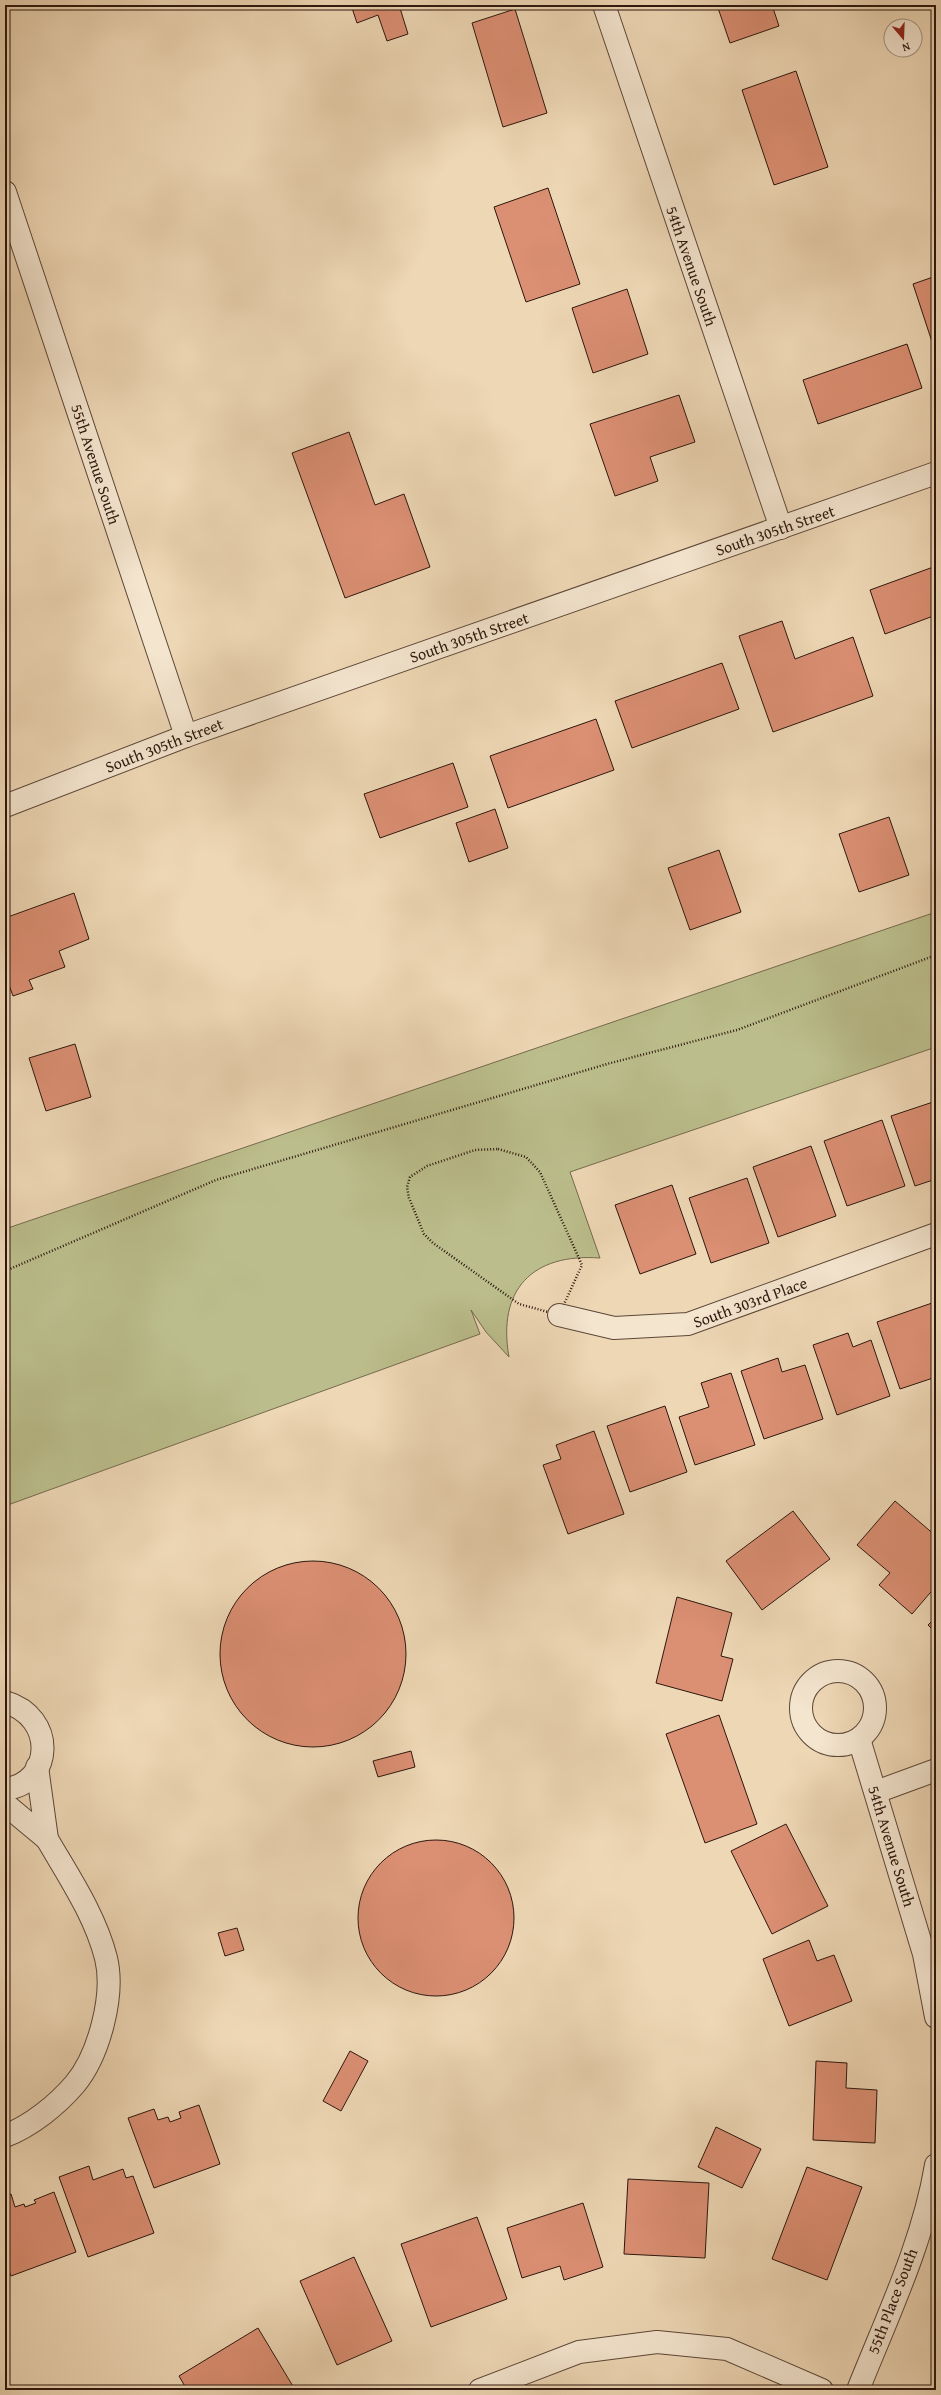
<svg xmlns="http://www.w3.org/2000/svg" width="941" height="2395" font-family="'Gentium Book Plus',serif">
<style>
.green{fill:#bbbe8c;stroke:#746a4d}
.building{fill:#db8f73;stroke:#2d170e}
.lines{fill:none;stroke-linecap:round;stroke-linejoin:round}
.minor-casing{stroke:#5d4738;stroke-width:24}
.path{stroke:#2d170e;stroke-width:2.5;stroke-dasharray:1 2;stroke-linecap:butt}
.minor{stroke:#f4e5cf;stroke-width:22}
.labels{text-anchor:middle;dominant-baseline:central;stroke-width:3;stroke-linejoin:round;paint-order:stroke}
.street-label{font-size:16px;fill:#2d170e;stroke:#f4e5cf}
</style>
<rect width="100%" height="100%" fill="#eed7b5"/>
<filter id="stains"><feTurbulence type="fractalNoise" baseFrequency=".005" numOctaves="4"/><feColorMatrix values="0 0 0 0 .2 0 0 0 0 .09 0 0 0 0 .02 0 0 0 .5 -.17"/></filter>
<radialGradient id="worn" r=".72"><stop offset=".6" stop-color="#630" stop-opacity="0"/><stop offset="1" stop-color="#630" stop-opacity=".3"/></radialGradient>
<!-- green -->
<path class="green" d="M936 912V1047L570 1172 600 1258C532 1253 497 1290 509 1357L486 1332 471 1310 480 1334 5 1506V1229Z"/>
<!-- building -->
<g class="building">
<polygon points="351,5 410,5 400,8 408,34 387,41 378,15 357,23"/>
<polygon points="717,5 772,5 779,26 730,43"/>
<polygon points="515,9 547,113 503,127 472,23"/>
<polygon points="796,71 828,167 774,185 742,90"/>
<polygon points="548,188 580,284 526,302 494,207"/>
<polygon points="936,276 936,354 913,284"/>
<polygon points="627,289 648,354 593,373 572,308"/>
<polygon points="907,344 922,388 818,424 803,380"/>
<polygon points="679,395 695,442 650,457 658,481 615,496 590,424"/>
<polygon points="349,432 375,505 404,494 430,567 345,598 292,453"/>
<polygon points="936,566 936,615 885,634 870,590"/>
<polygon points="782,621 795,659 853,637 873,696 773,732 739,636"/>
<polygon points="722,663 739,709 632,748 615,701"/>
<polygon points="596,719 614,770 508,808 490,756"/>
<polygon points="453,763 468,807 380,838 364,794"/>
<polygon points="495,809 508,848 469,862 456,823"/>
<polygon points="889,817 909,875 859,892 839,834"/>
<polygon points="719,850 741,912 690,930 668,868"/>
<polygon points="74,893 89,939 59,951 65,967 29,980 33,989 13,996 5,974 5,918"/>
<polygon points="75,1044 91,1097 46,1111 29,1058"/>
<polygon points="936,1101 936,1179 915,1186 891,1116"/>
<polygon points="882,1120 905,1186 847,1206 824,1141"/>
<polygon points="811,1146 836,1216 778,1237 753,1167"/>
<polygon points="747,1178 769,1243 711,1263 689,1198"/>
<polygon points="672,1185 696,1254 640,1274 615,1205"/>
<polygon points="935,1302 936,1377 900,1389 877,1322"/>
<polygon points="848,1333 853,1347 871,1340 890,1396 837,1415 813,1345"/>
<polygon points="778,1358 782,1372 805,1365 823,1419 764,1439 741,1371"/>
<polygon points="731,1373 755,1445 695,1465 679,1417 709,1407 701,1383"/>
<polygon points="665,1406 687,1472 630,1492 607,1426"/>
<polygon points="594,1431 624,1514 568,1534 543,1465 561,1459 556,1445"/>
<polygon points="895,1501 936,1536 936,1586 912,1614 879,1585 890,1573 857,1545"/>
<polygon points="793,1511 830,1559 762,1610 726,1561"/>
<circle cx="313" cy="1654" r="93"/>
<polygon points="677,1597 732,1613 721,1656 733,1659 722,1701 656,1683"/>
<polygon points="936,1617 936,1633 928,1625"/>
<polygon points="719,1715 757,1824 705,1843 666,1734"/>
<polygon points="411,1751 415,1767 378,1777 373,1761"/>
<polygon points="786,1824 828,1906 772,1934 731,1851"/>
<circle cx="436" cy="1918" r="78"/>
<polygon points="237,1928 244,1950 225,1956 218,1933"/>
<polygon points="809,1940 817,1961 834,1955 852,2001 789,2026 763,1959"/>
<polygon points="350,2051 368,2061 341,2111 323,2101"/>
<polygon points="816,2061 847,2063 846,2088 877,2090 875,2143 813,2140"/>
<polygon points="199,2105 220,2164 154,2188 128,2118 154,2109 158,2120 168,2117 170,2122 181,2118 179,2112"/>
<polygon points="716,2127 761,2149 742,2188 698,2167"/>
<polygon points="89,2166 93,2180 123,2169 126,2178 133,2176 154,2233 88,2257 59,2177"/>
<polygon points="807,2167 862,2187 827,2280 772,2259"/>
<polygon points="628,2179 709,2183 705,2258 624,2254"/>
<polygon points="54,2192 76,2252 11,2276 5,2261 5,2196 11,2194 15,2207 24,2204 25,2207 36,2203 34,2200"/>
<polygon points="583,2203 603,2267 564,2280 560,2266 522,2278 507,2228"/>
<polygon points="477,2217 507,2299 431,2327 401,2244"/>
<polygon points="354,2257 392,2341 337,2365 300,2281"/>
<polygon points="258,2328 294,2388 291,2390 187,2390 179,2376"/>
</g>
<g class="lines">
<!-- minor casing -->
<g class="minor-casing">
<g id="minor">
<polyline points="604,5 781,528"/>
<polyline points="5,192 186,736"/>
<polyline points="5,806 186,736 936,473"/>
<polyline points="559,1315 614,1328 688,1324 936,1234"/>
<circle cx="838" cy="1708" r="37"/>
<path d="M5 1702C57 1717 53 1784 5 1789"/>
<polyline points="859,1739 924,1954 936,2017"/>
<polyline points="876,1792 936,1770"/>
<polyline points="5,1804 47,1839 37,1767"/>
<path d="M5 2136C31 2126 57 2105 75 2084 99 2055 115 1995 106 1958 95 1915 69 1877 47 1839"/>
<polyline points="480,2390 579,2352 657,2342 727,2349 822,2390"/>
<path d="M858 2390C887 2317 923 2243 936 2165"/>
</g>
</g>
<!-- path -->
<g class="path">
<polygon points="498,1149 526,1157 540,1172 582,1265 559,1315 519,1304 433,1243 424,1234 409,1198 407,1187 410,1177 427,1166 475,1150"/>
<polyline points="5,1271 216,1180 607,1064 737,1030 936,955"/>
</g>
<!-- minor -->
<use href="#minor" class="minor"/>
</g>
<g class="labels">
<!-- street labels -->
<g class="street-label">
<text transform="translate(692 266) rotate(71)">54th Avenue South</text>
<text transform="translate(96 464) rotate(72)">55th Avenue South</text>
<text transform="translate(775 530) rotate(-19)">South 305th Street</text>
<text transform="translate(469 637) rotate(-19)">South 305th Street</text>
<text transform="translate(164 745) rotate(-21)">South 305th Street</text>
<text transform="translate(750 1302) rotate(-20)">South 303rd Place</text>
<text transform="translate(892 1846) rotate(73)">54th Avenue South</text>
<text transform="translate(892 2301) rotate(-69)">55th Place South</text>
</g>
</g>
<!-- margin -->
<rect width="941" height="2395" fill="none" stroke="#eed7b5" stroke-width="20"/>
<rect x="6" y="6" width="929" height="2383" fill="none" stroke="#2d170e" stroke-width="2"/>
<rect x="10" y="10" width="921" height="2375" fill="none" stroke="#2d170e"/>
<!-- north arrow -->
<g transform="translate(903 38) rotate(161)"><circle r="19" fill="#f4e5cf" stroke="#a49382"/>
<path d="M0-3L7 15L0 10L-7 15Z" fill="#8f2418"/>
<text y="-6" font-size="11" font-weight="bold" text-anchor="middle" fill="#2d170e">N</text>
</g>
<rect width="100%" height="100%" filter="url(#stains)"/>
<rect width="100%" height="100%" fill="url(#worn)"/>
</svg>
